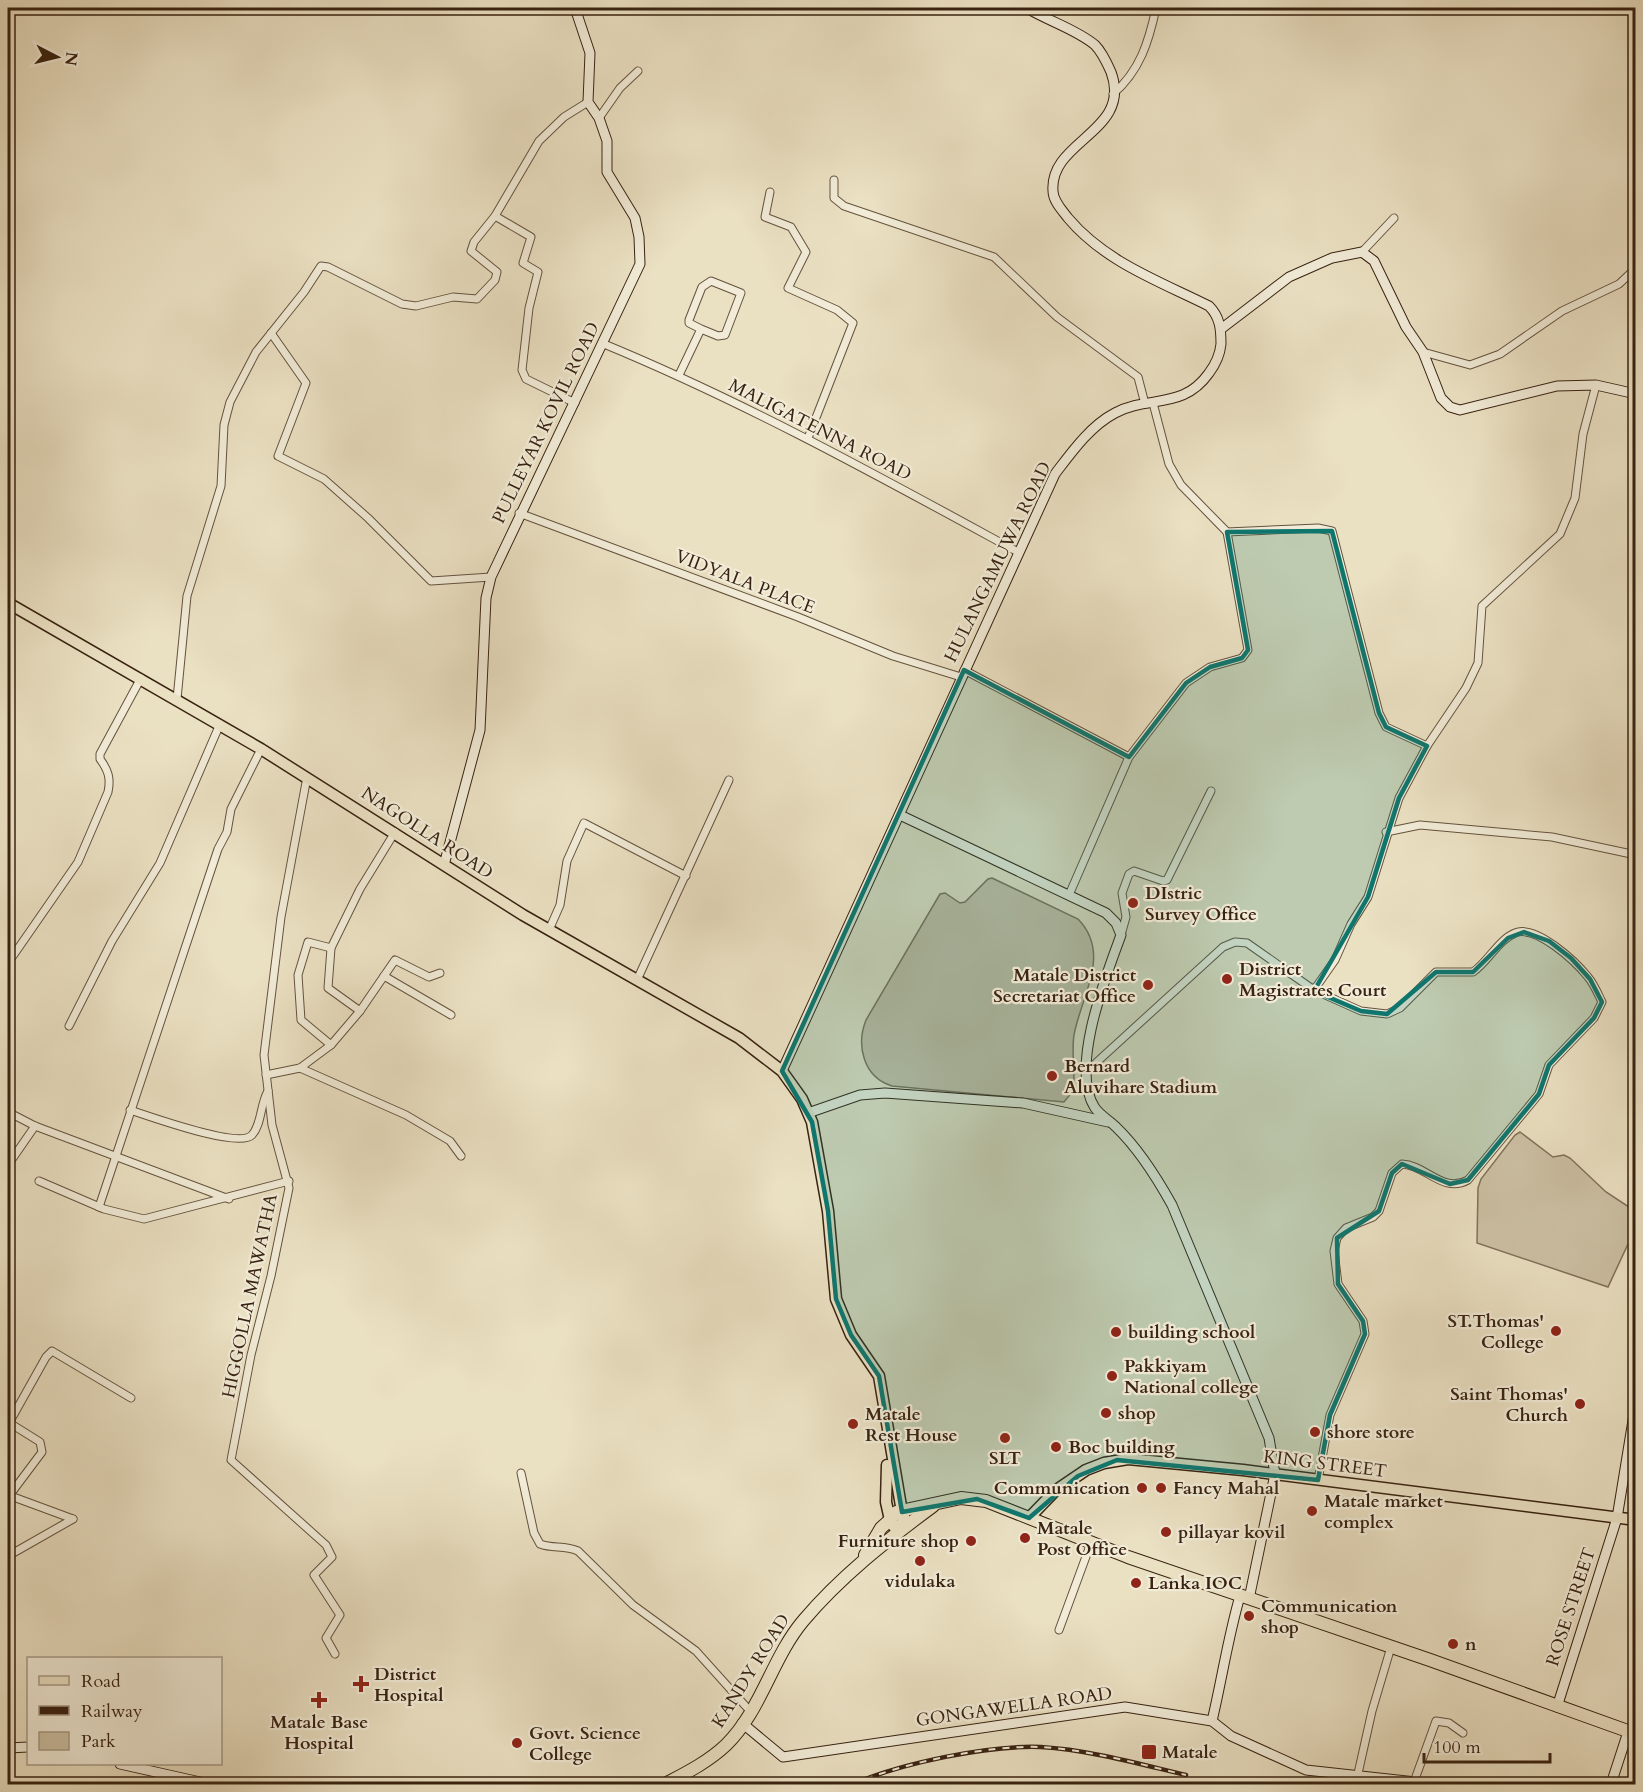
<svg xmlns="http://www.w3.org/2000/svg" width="1643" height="1792" font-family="Cardo,serif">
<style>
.green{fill:#ccc0a4;stroke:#82715a;stroke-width:1.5}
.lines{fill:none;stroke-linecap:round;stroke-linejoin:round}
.street-casing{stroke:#64523d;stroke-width:9}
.secondary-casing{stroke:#382211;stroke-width:11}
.primary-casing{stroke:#382211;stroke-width:13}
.highway-casing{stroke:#382211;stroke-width:14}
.street{stroke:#f1ebd7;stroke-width:7}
.secondary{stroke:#f1ebd7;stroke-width:9}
.primary{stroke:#eae0c2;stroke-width:10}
.highway{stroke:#eae0c2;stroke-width:12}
.rail-casing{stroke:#382211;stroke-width:4.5}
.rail{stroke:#f1ebd7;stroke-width:2;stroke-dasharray:7;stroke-linecap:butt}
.marked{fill:#0f766e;fill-opacity:0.2;stroke:#0f766e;stroke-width:4.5;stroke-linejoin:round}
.poi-dot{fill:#8f2418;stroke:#f1ebd7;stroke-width:2}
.labels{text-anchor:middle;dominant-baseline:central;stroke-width:4.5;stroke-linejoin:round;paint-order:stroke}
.street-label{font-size:18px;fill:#382211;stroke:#f1ebd7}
.poi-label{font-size:18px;font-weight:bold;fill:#382211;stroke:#f1ebd7;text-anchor:start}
</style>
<rect width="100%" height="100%" fill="#eae0c2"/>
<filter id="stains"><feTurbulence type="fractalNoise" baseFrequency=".00333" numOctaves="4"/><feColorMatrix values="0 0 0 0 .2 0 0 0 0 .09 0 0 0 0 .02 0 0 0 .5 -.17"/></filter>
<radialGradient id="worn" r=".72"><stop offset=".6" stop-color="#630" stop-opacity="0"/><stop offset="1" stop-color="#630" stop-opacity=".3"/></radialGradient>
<!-- green -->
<g class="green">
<path d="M992 878 1078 919C1112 954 1081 996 1074 1035 1071 1053 1076 1073 1073 1091L1064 1102 892 1086C863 1077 856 1045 866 1020L940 894 945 893 960 903 965 902 988 879Z"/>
<polygon points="1520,1132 1553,1157 1564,1155 1570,1158 1606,1192 1635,1211 1635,1229 1608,1287 1477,1243 1478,1188 1481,1179 1515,1135"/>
</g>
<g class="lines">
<!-- street casing -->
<g class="street-casing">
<g id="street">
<path d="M1113 94C1140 71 1149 41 1156 8"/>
<polyline points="599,118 620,88 638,71"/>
<polyline points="834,180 834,198 844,206 994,257 1057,317 1138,377 1145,404"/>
<polyline points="770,192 765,217 791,227 806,252 788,288 837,310 853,323 808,438"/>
<polyline points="495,216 531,237 523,263 538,272 529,308 522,370 526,379 575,403"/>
<polyline points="1362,252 1394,218"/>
<polyline points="271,333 306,383 278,456 324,479 368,518 431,581 491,577"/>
<path d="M604 344C747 403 882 478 1018 552"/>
<polyline points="1423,352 1470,365 1500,354 1562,311 1619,284 1636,268"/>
<polyline points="679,375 701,329 689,323 689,320 702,287 711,281 741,293 725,335 718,336 701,329"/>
<polyline points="519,513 798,617 893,656 961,677"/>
<polyline points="1227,532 1318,528 1332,531 1379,713 1386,727 1427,746"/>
<polyline points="964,670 1129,757"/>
<polyline points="177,699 187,596 221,486 224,425 230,402 256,352 304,292 321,266 328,267 402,304 416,306 453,297 477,299 495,280 497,272 471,251 474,242 495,216 539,141 564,117 588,102"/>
<polyline points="307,777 281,917 264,1055 272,1125 289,1188 271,1276 251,1355 231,1460 326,1545 332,1557 314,1575 340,1615 326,1638 335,1654"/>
<polyline points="395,832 360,889 331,948 328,988 360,1011 395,960 429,977 440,973"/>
<polyline points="1386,832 1420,825 1552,837 1636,855"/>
<polyline points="1069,895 1129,757 1186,683 1210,667 1242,658 1248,650 1227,532 1181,485 1169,464 1153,403"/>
<polyline points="549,930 560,905 567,861 584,823 686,876"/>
<polyline points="1121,935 1126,917 1122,893 1129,874 1134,871 1163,881 1167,880 1211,791"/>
<polyline points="331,948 308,942 298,975 301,1020 331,1045 360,1011"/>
<path d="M8 963 78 862 108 792C111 778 108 770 100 759V754L141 678"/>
<polyline points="384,976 451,1015"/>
<polyline points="637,980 729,780"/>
<polyline points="1314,990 1335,960 1351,924 1368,897 1399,798 1427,746 1466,688 1478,663 1482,606 1560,534 1575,498 1583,434 1596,385"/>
<polyline points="69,1026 112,941 160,863 220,724"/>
<polyline points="300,1068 406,1115 450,1141 461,1156"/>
<path d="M1087 1071 1223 947 1235 942 1247 943 1314 990 1361 1011 1387 1014 1400 1008 1436 972H1473C1488 962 1498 940 1515 933 1536 924 1576 962 1588 977 1594 984 1598 994 1602 1002L1594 1018 1549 1065 1539 1094 1468 1180C1443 1194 1426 1165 1402 1164L1392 1173 1379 1211 1373 1217 1346 1228 1337 1238 1334 1251 1338 1284 1363 1321 1365 1334 1330 1415 1318 1480"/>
<polyline points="266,1075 300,1068 331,1045"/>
<path d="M130 1110C149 1116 239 1149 252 1135 262 1124 260 1104 268 1091"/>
<polyline points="8,1112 35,1126 229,1199"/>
<polyline points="8,1165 35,1126"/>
<polyline points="39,1181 104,1209 144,1219 289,1181"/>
<polyline points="99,1207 218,849 227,832 231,809 261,749"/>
<polyline points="8,1422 40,1442 42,1452 9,1496"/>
<polyline points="9,1423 46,1357 52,1351 131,1398"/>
<path d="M521 1473 534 1533 540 1544C553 1549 564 1545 578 1551L633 1605 696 1651 750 1711"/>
<polyline points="8,1495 73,1519"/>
<polyline points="8,1556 73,1519"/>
<polyline points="1059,1630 1091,1543"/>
<polyline points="1357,1778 1372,1711 1391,1647"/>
<polyline points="1414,1782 1436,1721 1449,1723 1463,1733"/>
</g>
</g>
<!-- secondary casing -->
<g class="secondary-casing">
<g id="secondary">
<polyline points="1221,329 1289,277 1332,258 1362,252 1374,261 1406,327 1423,352 1441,398 1450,407 1460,410 1557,386 1596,385 1636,394"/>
<path d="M900 815 1106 913 1116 923 1121 935C1106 976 1069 1069 1095 1108 1101 1116 1109 1120 1116 1127 1139 1149 1157 1178 1172 1205L1269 1438 1275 1474 1249 1599"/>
<polyline points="444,865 480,730 486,598 491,577 640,264 639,237 635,218 607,172 607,141 599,118 588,102 590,53 575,8"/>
<path d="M782 1071 1055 474C1071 453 1090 426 1115 413 1149 395 1183 410 1209 373 1215 365 1220 354 1221 344 1221 329 1220 317 1209 306 1159 281 1105 262 1068 218 1062 210 1053 201 1053 191 1049 140 1133 132 1111 72 1107 63 1102 52 1095 45 1076 29 1048 21 1027 8"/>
<polyline points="808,1113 860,1095 885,1093 1023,1103 1108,1122"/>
<polyline points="1557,1707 1617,1518 1636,1402"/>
<path d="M1212 1721C1222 1679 1228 1637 1240 1596"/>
<polyline points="742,1723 783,1757 1125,1707 1212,1721 1231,1736 1306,1770 1434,1784"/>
<polyline points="8,1748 28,1747"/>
<polyline points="120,1764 209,1784"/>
<polyline points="1611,1784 1628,1732"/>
</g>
</g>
<!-- primary casing -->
<g class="primary-casing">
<g id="primary">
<polyline points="8,603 261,749 523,915 739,1038 782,1071 802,1099 812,1122 828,1211 836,1299 851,1335 879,1376 902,1512"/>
<polyline points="887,1465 886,1502 890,1520"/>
<polyline points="1029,1518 1055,1491 1086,1470 1104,1463 1128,1459 1243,1470 1636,1520"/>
</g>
</g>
<!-- highway casing -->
<g class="highway-casing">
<g id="highway">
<polyline points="902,1512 905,1524 896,1528 890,1520 896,1512 961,1498 986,1501 1128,1557 1430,1660 1636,1734"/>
<polyline points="865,1555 881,1528 890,1520"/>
<path d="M665 1784C686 1773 708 1762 726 1745 761 1711 772 1658 803 1621 840 1577 887 1540 933 1506"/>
</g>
</g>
<!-- street -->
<use href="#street" class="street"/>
<!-- secondary -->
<use href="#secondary" class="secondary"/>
<!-- primary -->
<use href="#primary" class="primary"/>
<!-- highway -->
<use href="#highway" class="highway"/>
<!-- rail casing -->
<g class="rail-casing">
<path id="rail" d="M853 1784C902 1763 988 1745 1041 1747 1090 1750 1139 1764 1186 1775"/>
</g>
<!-- rail -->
<use href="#rail" class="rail"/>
</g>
<!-- marked area -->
<path class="marked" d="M1332 531 1379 713 1386 727 1427 746 1399 798 1368 897 1314 991 1361 1011 1387 1014 1436 972H1473L1508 938 1524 932 1549 941 1571 958 1590 979 1602 1002 1594 1018 1549 1065 1539 1094 1468 1180 1450 1184 1402 1164 1392 1173 1379 1211 1337 1238 1338 1284 1363 1321 1365 1334 1330 1415 1318 1480 1117 1460 1078 1476 1029 1518 977 1499 902 1512 879 1376 851 1335 836 1299 828 1211 812 1122 782 1071 964 670 1129 757 1186 683 1210 667 1242 658 1248 650 1227 532Z"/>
<!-- markers -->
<g class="poi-dot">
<circle cx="1133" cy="903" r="6"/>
<circle cx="1227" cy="979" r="6"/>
<circle cx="1148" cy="985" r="6"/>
<circle cx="1052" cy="1076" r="6"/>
<circle cx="1556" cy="1331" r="6"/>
<circle cx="1116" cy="1332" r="6"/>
<circle cx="1112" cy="1376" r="6"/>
<circle cx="1580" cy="1404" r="6"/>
<circle cx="1106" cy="1413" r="6"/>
<circle cx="853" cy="1424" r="6"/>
<circle cx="1315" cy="1432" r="6"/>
<circle cx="1005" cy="1438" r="6"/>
<circle cx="1056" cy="1447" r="6"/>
<circle cx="1142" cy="1488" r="6"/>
<circle cx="1161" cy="1488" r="6"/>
<circle cx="1312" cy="1511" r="6"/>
<circle cx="1166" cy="1532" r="6"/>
<circle cx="1025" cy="1538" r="6"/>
<circle cx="971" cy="1541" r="6"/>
<circle cx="920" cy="1561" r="6"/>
<circle cx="1136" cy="1583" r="6"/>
<circle cx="1249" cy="1616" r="6"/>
<circle cx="1453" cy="1644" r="6"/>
<path d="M358 1675h6v6h6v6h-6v6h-6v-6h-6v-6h6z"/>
<path d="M316 1691h6v6h6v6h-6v6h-6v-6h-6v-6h6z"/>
<circle cx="517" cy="1743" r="6"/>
<rect x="1141" y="1744" width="16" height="16" rx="3"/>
</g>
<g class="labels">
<!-- street labels -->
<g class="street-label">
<text transform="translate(546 423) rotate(-64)">PULLEYAR KOVIL ROAD</text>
<text transform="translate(820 430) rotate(27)">MALIGATENNA ROAD</text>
<text transform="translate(998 562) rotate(-64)">HULANGAMUWA ROAD</text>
<text transform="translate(745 582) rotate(21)">VIDYALA PLACE</text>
<text transform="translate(427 833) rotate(33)">NAGOLLA ROAD</text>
<text transform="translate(250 1296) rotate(-78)">HIGGOLLA MAWATHA</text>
<text transform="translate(1325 1464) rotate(7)">KING STREET</text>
<text transform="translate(1571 1607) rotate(-72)">ROSE STREET</text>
<text transform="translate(751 1671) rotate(-58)">KANDY ROAD</text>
<text transform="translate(1014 1707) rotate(-8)">GONGAWELLA ROAD</text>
</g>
<!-- poi labels -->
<g class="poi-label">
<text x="1145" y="893">DIstric<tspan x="1145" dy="21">Survey Office</tspan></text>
<text x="1239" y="969">District<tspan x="1239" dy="21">Magistrates Court</tspan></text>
<text x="1136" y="975" text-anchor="end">Matale District<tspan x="1136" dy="21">Secretariat Office</tspan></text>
<text x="1064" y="1066">Bernard<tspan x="1064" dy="21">Aluvihare Stadium</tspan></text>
<text x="1544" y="1321" text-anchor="end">ST.Thomas'<tspan x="1544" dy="21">College</tspan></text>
<text x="1128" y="1332">building school</text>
<text x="1124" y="1366">Pakkiyam<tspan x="1124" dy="21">National college</tspan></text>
<text x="1568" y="1394" text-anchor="end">Saint Thomas'<tspan x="1568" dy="21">Church</tspan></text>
<text x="1118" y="1413">shop</text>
<text x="865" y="1414">Matale<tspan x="865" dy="21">Rest House</tspan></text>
<text x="1327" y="1432">shore store</text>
<text x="1068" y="1447">Boc building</text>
<text x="1005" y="1458" text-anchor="middle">SLT</text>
<text x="1130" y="1488" text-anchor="end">Communication</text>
<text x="1173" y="1488">Fancy Mahal</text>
<text x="1324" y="1501">Matale market<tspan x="1324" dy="21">complex</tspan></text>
<text x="1037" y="1528">Matale<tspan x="1037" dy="21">Post Office</tspan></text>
<text x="1178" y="1532">pillayar kovil</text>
<text x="959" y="1541" text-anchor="end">Furniture shop</text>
<text x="920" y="1581" text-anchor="middle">vidulaka</text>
<text x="1148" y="1583">Lanka IOC</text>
<text x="1261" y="1606">Communication<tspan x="1261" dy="21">shop</tspan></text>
<text x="1465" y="1644">n</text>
<text x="374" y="1674">District<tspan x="374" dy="21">Hospital</tspan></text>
<text x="319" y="1722" text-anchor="middle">Matale Base<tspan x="319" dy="21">Hospital</tspan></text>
<text x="529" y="1733">Govt. Science<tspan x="529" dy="21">College</tspan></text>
<text x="1162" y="1752">Matale</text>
</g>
</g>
<!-- margin -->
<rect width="1643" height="1792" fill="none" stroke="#eae0c2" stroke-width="30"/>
<rect x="9" y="9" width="1625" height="1774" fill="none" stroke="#382211" stroke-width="3"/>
<rect x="15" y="15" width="1613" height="1762" fill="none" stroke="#382211" stroke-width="1.5"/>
<!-- legend -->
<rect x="27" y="1657" width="195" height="108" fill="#f1ebd7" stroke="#a79b88" stroke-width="1.5"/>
<rect x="39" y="1676" width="30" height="9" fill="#eae0c2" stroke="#a79b88" stroke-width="1.5"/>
<text x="81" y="1687" font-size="18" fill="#382211">Road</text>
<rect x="39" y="1706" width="30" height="9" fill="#382211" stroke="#a79b88" stroke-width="1.5"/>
<text x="81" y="1717" font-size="18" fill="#382211">Railway</text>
<rect x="39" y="1732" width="30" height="18" fill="#ccc0a4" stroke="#a79b88" stroke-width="1.5"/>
<text x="81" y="1747" font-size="18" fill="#382211">Park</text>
<!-- north arrow -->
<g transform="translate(57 57) rotate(97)" stroke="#f1ebd7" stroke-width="4.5" paint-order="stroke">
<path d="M0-4.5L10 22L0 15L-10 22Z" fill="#382211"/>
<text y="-9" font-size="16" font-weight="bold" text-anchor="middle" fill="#382211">N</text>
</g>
<!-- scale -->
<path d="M1424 1753v9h126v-9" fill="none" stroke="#382211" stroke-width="3"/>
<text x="1433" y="1753" font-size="18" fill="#382211" stroke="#f1ebd7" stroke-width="4.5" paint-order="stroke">100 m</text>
<rect width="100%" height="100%" filter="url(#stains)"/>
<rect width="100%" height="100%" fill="url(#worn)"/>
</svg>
